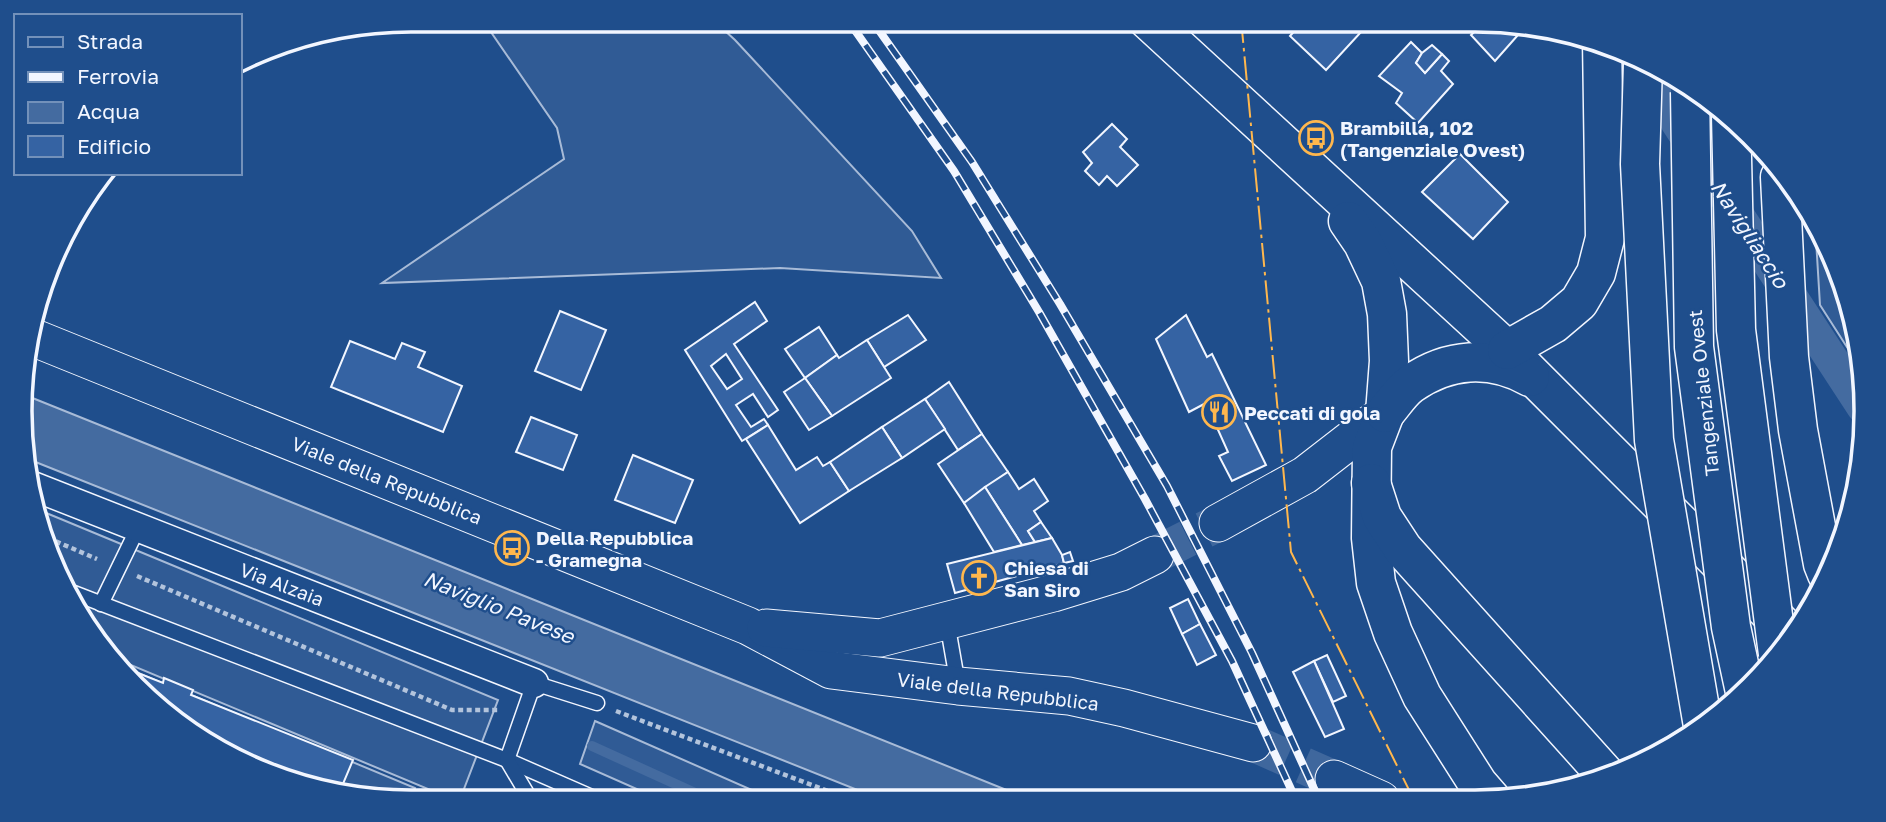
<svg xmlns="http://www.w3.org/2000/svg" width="1886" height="822" font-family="'Golos Text',sans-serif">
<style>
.built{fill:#305b95;stroke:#a8bbd7;stroke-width:2}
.water{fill:#446ba0;stroke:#a8bbd7;stroke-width:2}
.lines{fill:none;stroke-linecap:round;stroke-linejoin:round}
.stream{stroke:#446ba0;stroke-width:10}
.canal{stroke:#446ba0;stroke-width:33}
.building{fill:#3563a3;stroke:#f2f6ff;stroke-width:2;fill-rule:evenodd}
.tertiary-tunnel{stroke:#3f679d;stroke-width:37;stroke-dasharray:37 18;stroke-linecap:butt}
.service-casing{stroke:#f2f6ff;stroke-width:17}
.minor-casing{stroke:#f2f6ff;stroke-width:31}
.tertiary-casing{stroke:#f2f6ff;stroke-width:39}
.secondary-casing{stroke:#f2f6ff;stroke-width:41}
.motorway-casing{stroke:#f2f6ff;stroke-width:41}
.path{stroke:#b3c4dc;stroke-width:4.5;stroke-dasharray:5 3.5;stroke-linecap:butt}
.service{stroke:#1f4e8c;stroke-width:14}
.minor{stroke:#1f4e8c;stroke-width:28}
.tertiary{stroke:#1f4e8c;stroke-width:37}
.secondary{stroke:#1f4e8c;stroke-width:38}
.motorway{stroke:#1f4e8c;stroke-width:38}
.rail-casing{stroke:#f2f6ff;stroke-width:8}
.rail{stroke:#1f4e8c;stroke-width:5;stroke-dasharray:16;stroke-linecap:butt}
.motorway-bridge-casing{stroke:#f2f6ff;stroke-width:41;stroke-linecap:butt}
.motorway-bridge{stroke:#1f4e8c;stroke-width:38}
.power{stroke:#ffb74d;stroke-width:2;stroke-dasharray:24 5 3.5 5;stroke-linecap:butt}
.labels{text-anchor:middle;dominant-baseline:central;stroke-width:5;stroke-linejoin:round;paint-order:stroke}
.poi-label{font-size:19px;font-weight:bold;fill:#f2f6ff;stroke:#1f4e8c;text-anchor:start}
.street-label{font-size:19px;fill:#f2f6ff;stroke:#1f4e8c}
.water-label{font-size:21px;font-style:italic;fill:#f2f6ff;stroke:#1f4e8c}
.rim{fill:none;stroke:#f2f6ff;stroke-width:3.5}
</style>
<rect width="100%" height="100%" fill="#1f4e8c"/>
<!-- built -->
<g class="built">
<polygon points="482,19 712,19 735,40 912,231 941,278 780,268 382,283 564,159 557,128"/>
<polygon points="1815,223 1827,238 1861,369 1820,305"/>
<polygon points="39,510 498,700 459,802 114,658 72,607"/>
<polygon points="119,665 415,788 409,802 285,782 153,706"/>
<polygon points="595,721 779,802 666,802 580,764"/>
</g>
<!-- water -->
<polygon class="water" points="25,395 1034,801 885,801 23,457"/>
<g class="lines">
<!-- stream -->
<polyline class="stream" points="592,746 715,802"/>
<!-- canal -->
<polyline class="canal" points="1637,61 1863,407"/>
</g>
<!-- building -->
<g class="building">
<polygon points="1305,19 1373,19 1326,70 1290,36"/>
<polygon points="1486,21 1525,27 1495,61 1471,35"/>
<polygon points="1411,42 1422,53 1416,63 1425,73 1442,54 1449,61 1441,71 1453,84 1418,123 1396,103 1402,93 1379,76"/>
<polygon points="1432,45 1442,54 1425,73 1416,63 1422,53"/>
<polygon points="1112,124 1127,139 1120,147 1138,165 1117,186 1107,176 1099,185 1085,171 1092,163 1083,152"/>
<polygon points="1460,154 1508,202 1473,239 1422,192"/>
<path d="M755 302 767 321 734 344 778 410 768 417 753 394 736 405 751 427 764 419 768 425 742 441 685 350ZM726 354 742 379 727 389 711 366Z"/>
<polygon points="560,311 606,330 581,390 535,371"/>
<polygon points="908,315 926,340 884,367 867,340"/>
<polygon points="1186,315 1207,357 1212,354 1266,465 1232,481 1219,456 1228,452 1206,403 1189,412 1156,339"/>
<polygon points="819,327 837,355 805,378 785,349"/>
<polygon points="867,340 891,378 832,416 805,378 837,355 839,358"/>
<polygon points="350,341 395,359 402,343 425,352 418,367 462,386 443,432 331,387"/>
<polygon points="805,378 832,416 809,430 784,392"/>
<polygon points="949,382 982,434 958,450 925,399"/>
<polygon points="925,399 945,429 902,458 882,427"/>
<polygon points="531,417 577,435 563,470 516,452"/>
<polygon points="768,425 796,470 817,457 823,466 830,462 849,491 800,523 746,439"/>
<polygon points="882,427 902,458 849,491 830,462"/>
<polygon points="982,434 1008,472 964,503 938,464"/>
<polygon points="633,455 693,480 675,523 615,500"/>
<polygon points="1008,472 1019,489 1034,479 1048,501 1034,511 1041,522 1028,531 1035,542 1022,545 985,487"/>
<polygon points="985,487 1022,545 994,552 964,503"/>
<polygon points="1041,522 1052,538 1035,542 1028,531"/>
<polygon points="1052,538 1062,555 1064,563 955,593 947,564"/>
<polygon points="1070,552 1073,561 1064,563 1062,555"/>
<polygon points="1188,599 1200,624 1182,634 1170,608"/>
<polygon points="1200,624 1216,655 1197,665 1182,634"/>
<polygon points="1327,655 1346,696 1333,702 1314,661"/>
<polygon points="1314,661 1344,729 1325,737 1293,672"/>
<polygon points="120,666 163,683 164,678 193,690 191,695 353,760 340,791 231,751 153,706"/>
</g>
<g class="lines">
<!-- tertiary-tunnel -->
<g class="tertiary-tunnel">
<polyline points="1155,555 1218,523"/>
<polyline points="1253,743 1334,779"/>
</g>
<!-- service casing -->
<g class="service-casing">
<g id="service">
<polyline points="66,590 507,760 603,802"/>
<polyline points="101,604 138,528"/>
<polyline points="947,622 958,685"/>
<polyline points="532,802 507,760 534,683 597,703"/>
</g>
</g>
<!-- minor casing -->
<g class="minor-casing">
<polyline id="minor" points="30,485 534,683"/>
</g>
<!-- tertiary casing -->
<g class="tertiary-casing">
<g id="tertiary">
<polyline points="27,335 748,626 831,670 958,686 1069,696 1124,708 1253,743"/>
<polyline points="1218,523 1305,475 1385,413"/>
<polyline points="766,628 880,638 1053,593 1121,572 1155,555"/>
<polyline points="1334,779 1381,800"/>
</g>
</g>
<!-- secondary casing -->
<g class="secondary-casing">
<g id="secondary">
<polyline points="1147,19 1507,350 1788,631"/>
<polyline points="1348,221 1363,243 1381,281 1387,314 1389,361 1385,413 1372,447 1371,538 1376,583 1393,633 1422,696 1478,784 1491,799"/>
<path d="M1385 413C1393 404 1401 391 1411 384 1448 358 1490 355 1530 377"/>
</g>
</g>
<!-- motorway casing -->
<g class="motorway-casing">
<g id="motorway">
<polyline points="1780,177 1789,357 1798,430 1823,564 1827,574"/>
<polyline points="1507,350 1553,324 1579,302 1596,273 1605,238 1602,40"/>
<polyline points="1371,483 1382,517 1403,549 1606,775"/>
</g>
</g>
<!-- path -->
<g class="path">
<polyline points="48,538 97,559"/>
<polyline points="137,576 452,710 500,710"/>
<polyline points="616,711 854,801"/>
</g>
<!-- service -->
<use href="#service" class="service"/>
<!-- minor -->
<use href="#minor" class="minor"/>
<!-- tertiary -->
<use href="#tertiary" class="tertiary"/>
<!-- secondary -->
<use href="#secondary" class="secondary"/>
<!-- motorway -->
<use href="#motorway" class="motorway"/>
<!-- rail casing -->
<g class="rail-casing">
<g id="rail">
<polyline points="847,19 954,171 1039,312 1145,499 1232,661 1296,800"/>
<polyline points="871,19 972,162 1060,304 1167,486 1252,653 1319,800"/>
</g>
</g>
<!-- rail -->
<use href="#rail" class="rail"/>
<!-- motorway-bridge casing -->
<g class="motorway-bridge-casing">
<g id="motorway-bridge">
<polyline points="1643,64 1640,164 1654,440 1703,726"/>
<polyline points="1690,92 1694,347 1731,627 1745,692"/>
<polyline points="1731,115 1736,330 1778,654"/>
</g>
</g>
<!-- motorway-bridge -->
<use href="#motorway-bridge" class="motorway-bridge"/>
<!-- power -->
<polyline class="power" points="1241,19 1291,552 1414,800"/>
</g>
<!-- icons -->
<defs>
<g id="bus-ring" transform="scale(1.75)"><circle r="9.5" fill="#1f4e8c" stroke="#ffb74d" stroke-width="1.5"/><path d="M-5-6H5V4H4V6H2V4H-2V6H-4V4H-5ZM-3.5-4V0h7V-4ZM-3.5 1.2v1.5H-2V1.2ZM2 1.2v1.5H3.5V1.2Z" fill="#ffb74d"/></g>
<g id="restaurant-ring" transform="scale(1.75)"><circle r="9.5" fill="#1f4e8c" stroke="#ffb74d" stroke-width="1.5"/><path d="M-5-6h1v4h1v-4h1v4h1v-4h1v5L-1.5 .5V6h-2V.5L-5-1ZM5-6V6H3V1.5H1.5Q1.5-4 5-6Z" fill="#ffb74d"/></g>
<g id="church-ring" transform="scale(1.75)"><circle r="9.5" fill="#1f4e8c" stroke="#ffb74d" stroke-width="1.5"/><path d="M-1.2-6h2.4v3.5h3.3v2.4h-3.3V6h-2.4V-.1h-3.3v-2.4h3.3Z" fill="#ffb74d"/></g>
</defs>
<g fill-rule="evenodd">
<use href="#bus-ring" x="1316" y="138"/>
<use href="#restaurant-ring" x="1219" y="412"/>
<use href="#bus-ring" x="512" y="548"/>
<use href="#church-ring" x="979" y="578"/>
</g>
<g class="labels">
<!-- poi labels -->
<g class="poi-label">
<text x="1340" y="127">Brambilla, 102<tspan x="1340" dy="22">(Tangenziale Ovest)</tspan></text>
<text x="1244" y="412">Peccati di gola</text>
<text x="536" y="537">Della Repubblica<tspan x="536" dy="22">- Gramegna</tspan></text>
<text x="1004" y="567">Chiesa di<tspan x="1004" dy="22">San Siro</tspan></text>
</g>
<!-- street labels -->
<g class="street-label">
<text transform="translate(1703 393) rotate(-96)">Tangenziale Ovest</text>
<text transform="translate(387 480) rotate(22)">Viale della Repubblica</text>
<text transform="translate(282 584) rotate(21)">Via Alzaia</text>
<text transform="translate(998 691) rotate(7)">Viale della Repubblica</text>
</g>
<!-- water labels -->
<g class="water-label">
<text transform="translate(1750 234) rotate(57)">Navigliaccio</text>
<text transform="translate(499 607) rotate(22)">Naviglio Pavese</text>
</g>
</g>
<!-- crop -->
<path d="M0 0H1886V822H0ZM411 32H1475A379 379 0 0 1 1854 411V411A379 379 0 0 1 1475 790H411A379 379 0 0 1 32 411V411A379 379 0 0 1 411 32Z" fill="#1f4e8c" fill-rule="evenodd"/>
<path class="rim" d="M411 32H1475A379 379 0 0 1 1854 411V411A379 379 0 0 1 1475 790H411A379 379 0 0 1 32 411V411A379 379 0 0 1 411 32Z"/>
<!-- legend -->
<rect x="14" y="14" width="228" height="161" fill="#1f4e8c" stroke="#7391ba" stroke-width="2"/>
<rect x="28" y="37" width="35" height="10" fill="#1f4e8c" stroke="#7391ba" stroke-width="2"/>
<text x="77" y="49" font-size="21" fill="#f2f6ff">Strada</text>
<rect x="28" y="72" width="35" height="10" fill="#f2f6ff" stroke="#7391ba" stroke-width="2"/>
<text x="77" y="84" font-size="21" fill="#f2f6ff">Ferrovia</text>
<rect x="28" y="102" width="35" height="21" fill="#446ba0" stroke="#7391ba" stroke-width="2"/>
<text x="77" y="119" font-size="21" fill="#f2f6ff">Acqua</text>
<rect x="28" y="136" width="35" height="21" fill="#3563a3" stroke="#7391ba" stroke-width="2"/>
<text x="77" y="154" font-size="21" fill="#f2f6ff">Edificio</text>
</svg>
